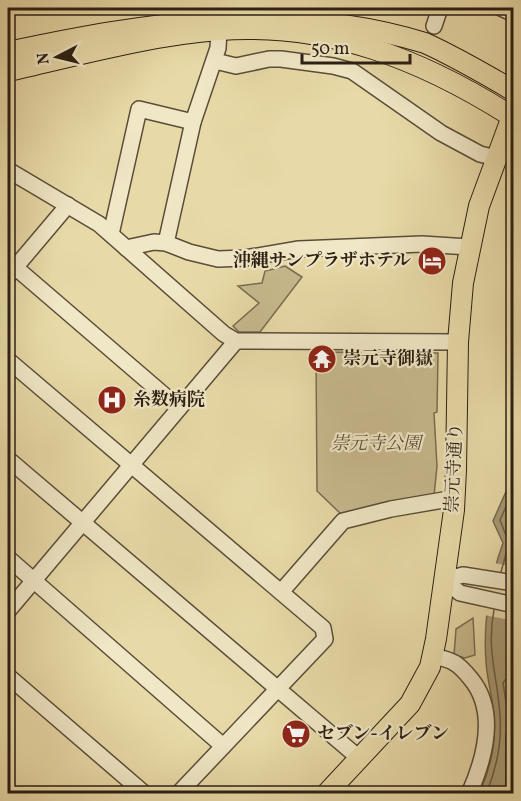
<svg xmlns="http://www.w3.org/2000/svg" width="521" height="801" font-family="Vollkorn,'Noto Serif JP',serif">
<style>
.green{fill:#c8ba8f;stroke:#7a6c51;stroke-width:1.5}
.water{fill:#a89a75;stroke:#76684e;stroke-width:1.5}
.pier{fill:#e8daa8}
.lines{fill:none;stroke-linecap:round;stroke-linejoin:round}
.shore{stroke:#6a5c44;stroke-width:1.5}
.minor-casing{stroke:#5a4d38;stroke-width:18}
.major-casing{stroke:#2b1e13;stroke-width:22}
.minor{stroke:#f0e7c6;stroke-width:15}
.major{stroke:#e8daa8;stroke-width:20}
.labels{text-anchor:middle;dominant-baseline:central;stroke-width:4.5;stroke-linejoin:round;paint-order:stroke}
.poi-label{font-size:18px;font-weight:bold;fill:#2b1e13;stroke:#f0e7c6;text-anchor:start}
.park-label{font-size:18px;font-style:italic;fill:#5a4d38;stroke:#f0e7c6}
.street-label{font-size:18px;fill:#2b1e13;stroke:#f0e7c6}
</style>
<rect width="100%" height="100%" fill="#e8daa8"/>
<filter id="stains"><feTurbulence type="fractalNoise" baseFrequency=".00333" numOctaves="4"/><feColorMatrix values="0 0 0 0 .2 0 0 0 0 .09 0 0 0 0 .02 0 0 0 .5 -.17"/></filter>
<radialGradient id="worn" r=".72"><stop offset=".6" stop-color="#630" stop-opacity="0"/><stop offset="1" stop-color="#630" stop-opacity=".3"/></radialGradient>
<!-- green -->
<g class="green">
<polygon points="285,266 302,277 260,332 239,332 233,326 259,303 238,286 262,283 265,271"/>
<polygon points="316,352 438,353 437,412 434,413 437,466 434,496 342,515 317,491"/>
<polygon points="473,618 475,655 465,658 454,655 456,629"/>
</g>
<!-- water -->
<path class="water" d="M513 479 514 630 510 665 514 681 513 793 479 794C490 770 496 743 494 717 493 698 487 680 486 662 483 624 490 578 503 543L493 521 508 487Z"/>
<!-- pier -->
<polygon class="pier" points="494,563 513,567 513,623 510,620 484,615"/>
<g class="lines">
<!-- shore -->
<g class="shore">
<polyline points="501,572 509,543 500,520 514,489"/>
<polyline points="508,730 508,715 503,683 505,680 514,681"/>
<path d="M486 794C496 770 502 743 500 716 498 678 486 651 494 610"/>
</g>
<!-- minor casing -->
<g class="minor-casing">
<g id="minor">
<polyline points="501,8 514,14"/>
<polyline points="8,9 10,8"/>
<polyline points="434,26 440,8"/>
<polyline points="215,61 236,66 269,59 281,59 333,66 352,71 441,133 480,154 496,158"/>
<polyline points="8,170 99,224 224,334 236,341 458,342"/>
<polyline points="111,234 139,109 193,122"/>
<polyline points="166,243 193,122 218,48 219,30"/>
<polyline points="126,248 154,242 166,243 189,252 218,259 245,258 299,249 422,244 469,247"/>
<polyline points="8,261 179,408"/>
<polyline points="8,276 68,205"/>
<polyline points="8,360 323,628 325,639 178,794"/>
<polyline points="8,459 359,758"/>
<polyline points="8,558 223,746"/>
<polyline points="444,580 460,593 514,605"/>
<polyline points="444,580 463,575 514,583"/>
<polyline points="281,592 343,521 391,509 455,498"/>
<polyline points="8,611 236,341"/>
<path d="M433 656C453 660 458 663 471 679 498 712 485 758 469 794"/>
<polyline points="8,676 145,794"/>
<polyline points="514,736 514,784"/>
<polyline points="8,791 11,794"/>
</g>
</g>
<!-- major casing -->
<g class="major-casing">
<g id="major">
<path d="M8 52C149 22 285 0 425 43 456 57 485 74 514 91"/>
<path d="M8 71C75 56 150 35 219 30 328 22 421 59 511 116"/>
<polyline points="326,794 410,704 430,667 436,639 454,510 456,470 458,342 463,283 479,206 514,111"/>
</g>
</g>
<!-- minor -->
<use href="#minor" class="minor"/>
<!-- major -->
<use href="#major" class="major"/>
</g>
<!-- icons -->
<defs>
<g id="hotel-disc" transform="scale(1.5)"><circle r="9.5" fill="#8f2418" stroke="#f0e7c6"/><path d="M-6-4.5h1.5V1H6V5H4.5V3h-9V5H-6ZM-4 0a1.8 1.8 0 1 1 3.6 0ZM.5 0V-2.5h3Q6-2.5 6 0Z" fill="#fff"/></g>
<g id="temple-disc" transform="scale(1.5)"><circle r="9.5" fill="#8f2418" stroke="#f0e7c6"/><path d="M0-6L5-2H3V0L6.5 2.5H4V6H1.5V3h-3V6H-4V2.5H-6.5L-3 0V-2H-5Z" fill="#fff"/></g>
<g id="hospital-disc" transform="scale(1.5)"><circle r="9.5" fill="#8f2418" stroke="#f0e7c6"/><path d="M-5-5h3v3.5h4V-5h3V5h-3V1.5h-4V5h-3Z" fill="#fff"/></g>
<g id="supermarket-disc" transform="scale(1.5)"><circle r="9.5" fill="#8f2418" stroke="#f0e7c6"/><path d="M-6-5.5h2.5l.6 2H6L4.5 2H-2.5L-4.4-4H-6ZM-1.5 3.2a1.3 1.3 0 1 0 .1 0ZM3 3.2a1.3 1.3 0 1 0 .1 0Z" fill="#fff"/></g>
</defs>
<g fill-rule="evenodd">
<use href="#hotel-disc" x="432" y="261"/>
<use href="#temple-disc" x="322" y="359"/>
<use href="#hospital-disc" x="112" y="400"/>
<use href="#supermarket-disc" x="296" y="734"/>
</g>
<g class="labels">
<!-- poi labels -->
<g class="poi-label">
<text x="411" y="261" text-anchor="end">沖縄サンプラザホテル</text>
<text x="343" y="359">崇元寺御嶽</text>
<text x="133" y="400">糸数病院</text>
<text x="317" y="734">セブン-イレブン</text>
</g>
<!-- park labels -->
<g class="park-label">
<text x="376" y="444">崇元寺公園</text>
</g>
<!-- street labels -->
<g class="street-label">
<text transform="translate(455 468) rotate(-87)">崇元寺通り</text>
</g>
</g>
<!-- margin -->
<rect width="521" height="801" fill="none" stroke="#e8daa8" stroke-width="30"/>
<rect x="9" y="9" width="503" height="783" fill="none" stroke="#2b1e13" stroke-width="3"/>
<rect x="15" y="15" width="491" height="771" fill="none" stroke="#2b1e13" stroke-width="1.5"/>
<!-- north arrow -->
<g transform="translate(57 57) rotate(263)" stroke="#f0e7c6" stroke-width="4.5" paint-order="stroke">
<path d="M0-4.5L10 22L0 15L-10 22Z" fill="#2b1e13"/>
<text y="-9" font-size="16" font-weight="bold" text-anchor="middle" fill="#2b1e13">N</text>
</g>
<!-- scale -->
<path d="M302 54v9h108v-9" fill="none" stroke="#2b1e13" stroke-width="3"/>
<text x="311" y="54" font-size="18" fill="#2b1e13" stroke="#f0e7c6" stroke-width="4.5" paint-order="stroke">50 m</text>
<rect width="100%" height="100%" filter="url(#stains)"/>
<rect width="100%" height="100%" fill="url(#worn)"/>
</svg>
